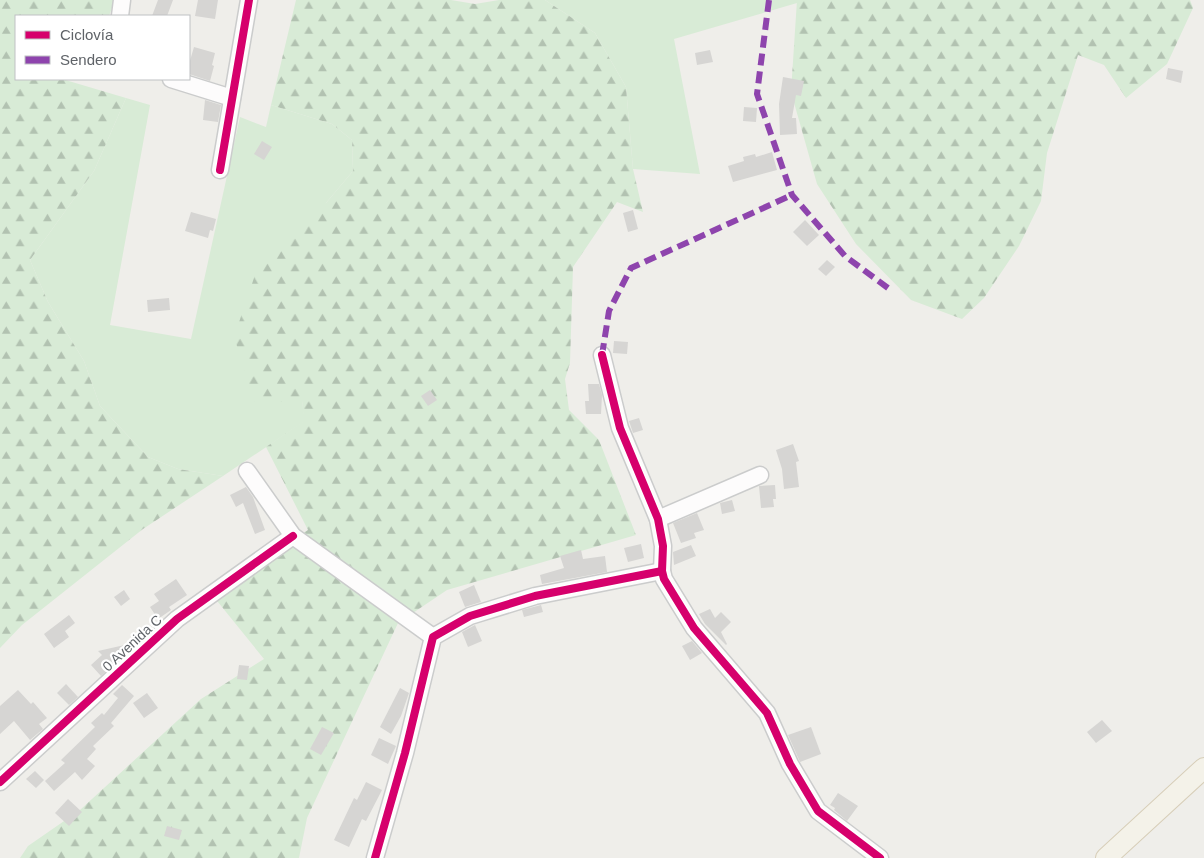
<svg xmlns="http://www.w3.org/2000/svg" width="1204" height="858" font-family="Helvetica,sans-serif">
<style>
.green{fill:#d8ebd6}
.forest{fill:url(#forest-firs)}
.building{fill:#d6d5d3}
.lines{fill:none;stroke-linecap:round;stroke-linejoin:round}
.minor-casing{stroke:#cbcccc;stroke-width:19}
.major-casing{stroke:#d7ceb8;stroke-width:22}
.minor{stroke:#fdfcfc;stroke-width:16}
.major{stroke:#f4f2e9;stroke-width:20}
.quiet{stroke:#8e44ad;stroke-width:6;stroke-dasharray:12 6;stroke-linecap:butt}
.cycleway-casing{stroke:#fff;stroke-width:11}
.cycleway{stroke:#d6006c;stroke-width:8}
.labels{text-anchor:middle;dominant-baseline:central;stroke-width:4.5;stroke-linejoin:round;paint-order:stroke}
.street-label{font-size:14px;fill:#5f6368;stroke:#fff}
</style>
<defs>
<pattern id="forest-firs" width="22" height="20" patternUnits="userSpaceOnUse" patternTransform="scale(1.25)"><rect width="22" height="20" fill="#d8ebd6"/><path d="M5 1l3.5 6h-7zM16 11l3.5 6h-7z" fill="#b2c2b1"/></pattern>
</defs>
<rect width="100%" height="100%" fill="#efeeea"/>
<!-- green -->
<g class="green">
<polygon points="545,0 797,0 797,3 674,39 700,174 633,169 626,87 595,33"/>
<polygon points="126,98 150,105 110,325 191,339 240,117 266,127 271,105 332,124 352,140 353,171 326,203 302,401 305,421 223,476 178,469 148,457 100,406 84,361 48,302 30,260 94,171"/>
</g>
<!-- forest -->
<g class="forest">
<polygon points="0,0 115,0 109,16 16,16 16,79 62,79 126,98 94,171 30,260 48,302 84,361 100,406 148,457 178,469 223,476 143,529 22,625 0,648"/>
<polygon points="296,0 451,0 475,4 499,0 545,0 595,33 626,87 633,169 643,212 617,202 573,267 570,363 565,379 569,410 599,440 636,535 447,590 398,623 307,818 299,858 20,858 28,846 80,810 201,699 264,659 209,591 308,530 266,447 304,421 302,401 255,402 234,337 255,275 326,203 353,171 352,140 332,124 271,105"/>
<polygon points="797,0 1190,0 1193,8 1167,64 1126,98 1104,65 1078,55 1047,153 1041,201 1019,246 984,298 962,319 911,300 856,244 817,184 791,92"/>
</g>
<!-- building -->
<g class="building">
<polygon points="158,0 173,0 167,16 152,16"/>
<polygon points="198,0 218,0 215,19 195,16"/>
<polygon points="194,47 215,53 212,65 214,66 210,81 189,74 189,64"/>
<polygon points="710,50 713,62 697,65 695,53"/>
<polygon points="1168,68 1183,71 1181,83 1166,79"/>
<polygon points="783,77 804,81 801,96 796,95 792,118 796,118 797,134 780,135 779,104"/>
<polygon points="205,100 221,105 218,122 203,120"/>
<polygon points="744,107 757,108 756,122 743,121"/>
<polygon points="262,141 272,147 264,160 254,154"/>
<polygon points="772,152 777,170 733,182 728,166 744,161 743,157 755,154 756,157"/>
<polygon points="633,210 638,229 628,232 623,213"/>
<polygon points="191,212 216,219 213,231 210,230 208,238 185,231"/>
<polygon points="805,220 819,235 807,246 793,232"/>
<polygon points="827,260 835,267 826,276 818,269"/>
<polygon points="169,298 170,310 148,312 147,300"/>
<polygon points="614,341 628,342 627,354 613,353"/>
<polygon points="588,384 599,384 602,395 601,414 586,414 585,401 589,401"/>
<polygon points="430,390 437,400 428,406 421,396"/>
<polygon points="639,418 643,430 633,433 629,421"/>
<polygon points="793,444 799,461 796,462 799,487 784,489 782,469 776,450"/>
<polygon points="775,485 776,499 773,499 774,507 761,508 759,486"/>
<polygon points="246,487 253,497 265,530 255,534 243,503 236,507 230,495"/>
<polygon points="732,500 735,511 722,514 720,503"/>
<polygon points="697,513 704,530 694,533 696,538 681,543 673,523"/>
<polygon points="641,544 644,558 628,562 624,548"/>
<polygon points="691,545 696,556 674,565 673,552"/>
<polygon points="581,550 583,559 605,556 607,572 542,584 540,575 564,568 560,556"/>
<polygon points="176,579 187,595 169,607 171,610 158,619 150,607 159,601 154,594"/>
<polygon points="474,585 481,602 465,607 459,592"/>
<polygon points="124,590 130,599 121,606 114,597"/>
<polygon points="541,605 543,612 524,617 522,610"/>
<polygon points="710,609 715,618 721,612 731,622 721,632 727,644 726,645 705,624 699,614"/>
<polygon points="69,615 75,623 65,631 69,637 54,648 44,634"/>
<polygon points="475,625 482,641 468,647 462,632"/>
<polygon points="692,641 702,653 690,660 682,646"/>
<polygon points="138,642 101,676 91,665 102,655 98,651"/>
<polygon points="239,665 249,666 247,680 237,679"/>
<polygon points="66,684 78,697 69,705 57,693"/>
<polygon points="122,685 134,696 111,723 114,726 93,746 96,749 87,759 95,766 82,780 75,772 54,791 45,781 65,763 61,760 95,727 91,723 102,713 104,715 118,698 113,694"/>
<polygon points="400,688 409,693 401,716 391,734 380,727"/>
<polygon points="18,690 31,704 33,702 47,718 39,724 43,729 30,740 14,721 0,734 0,706"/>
<polygon points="147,693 158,708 144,718 133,703"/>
<polygon points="1102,720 1112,731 1096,743 1087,732"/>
<polygon points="322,727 334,733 321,755 310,749"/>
<polygon points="811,727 821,754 800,762 788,735"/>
<polygon points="379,738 396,746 388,764 371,755"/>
<polygon points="35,771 44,780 36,788 26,779"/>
<polygon points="366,782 382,790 366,821 362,819 349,847 334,840 354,798 357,800"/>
<polygon points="838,793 858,806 847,821 834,810 835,808 830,805"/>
<polygon points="68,799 82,812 69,826 55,813"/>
<polygon points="167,826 182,830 179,840 164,836"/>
</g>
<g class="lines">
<!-- minor casing -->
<g class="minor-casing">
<g id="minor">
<polyline points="120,16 122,0"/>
<polyline points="171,79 232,98"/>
<polyline points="220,170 249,0"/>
<polyline points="602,355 620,428 658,519 663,546 662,571 664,579 694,628 767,713 790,764 818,811 880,858"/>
<polyline points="247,471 293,536 433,637"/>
<polyline points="658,519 760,475"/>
<polyline points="0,782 177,619 293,536"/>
<polyline points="375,858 405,753 433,637 470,616 535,596 662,571"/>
</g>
</g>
<!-- major casing -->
<g class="major-casing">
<polyline id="major" points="1106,858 1204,768"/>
</g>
<!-- minor -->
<use href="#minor" class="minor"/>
<!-- major -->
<use href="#major" class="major"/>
<!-- quiet -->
<g class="quiet">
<polyline points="769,0 757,94 792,195 845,256 892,291"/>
<polyline points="602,355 609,311 631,268 792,195"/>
</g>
<!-- cycleway casing -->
<g class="cycleway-casing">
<g id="cycleway">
<polyline points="220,170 249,0"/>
<polyline points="602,355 620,428 658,519 663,546 662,571 664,579 694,628 767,713 790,764 818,811 880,858"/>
<polyline points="0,782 177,619 293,536"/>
<polyline points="375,858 405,753 433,637 470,616 535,596 662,571"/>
</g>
</g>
<!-- cycleway -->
<use href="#cycleway" class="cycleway"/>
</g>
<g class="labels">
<!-- street labels -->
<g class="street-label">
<text transform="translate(132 643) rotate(-43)">0 Avenida C</text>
</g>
</g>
<!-- legend -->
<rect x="15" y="15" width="175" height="65" fill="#ffffff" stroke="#bfc1c3"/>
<rect x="25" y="31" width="25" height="8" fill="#d6006c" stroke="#bfc1c3"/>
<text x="60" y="40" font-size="15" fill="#5f6368">Ciclovía</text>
<rect x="25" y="56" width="25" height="8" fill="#8e44ad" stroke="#bfc1c3"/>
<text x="60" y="65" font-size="15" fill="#5f6368">Sendero</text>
</svg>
